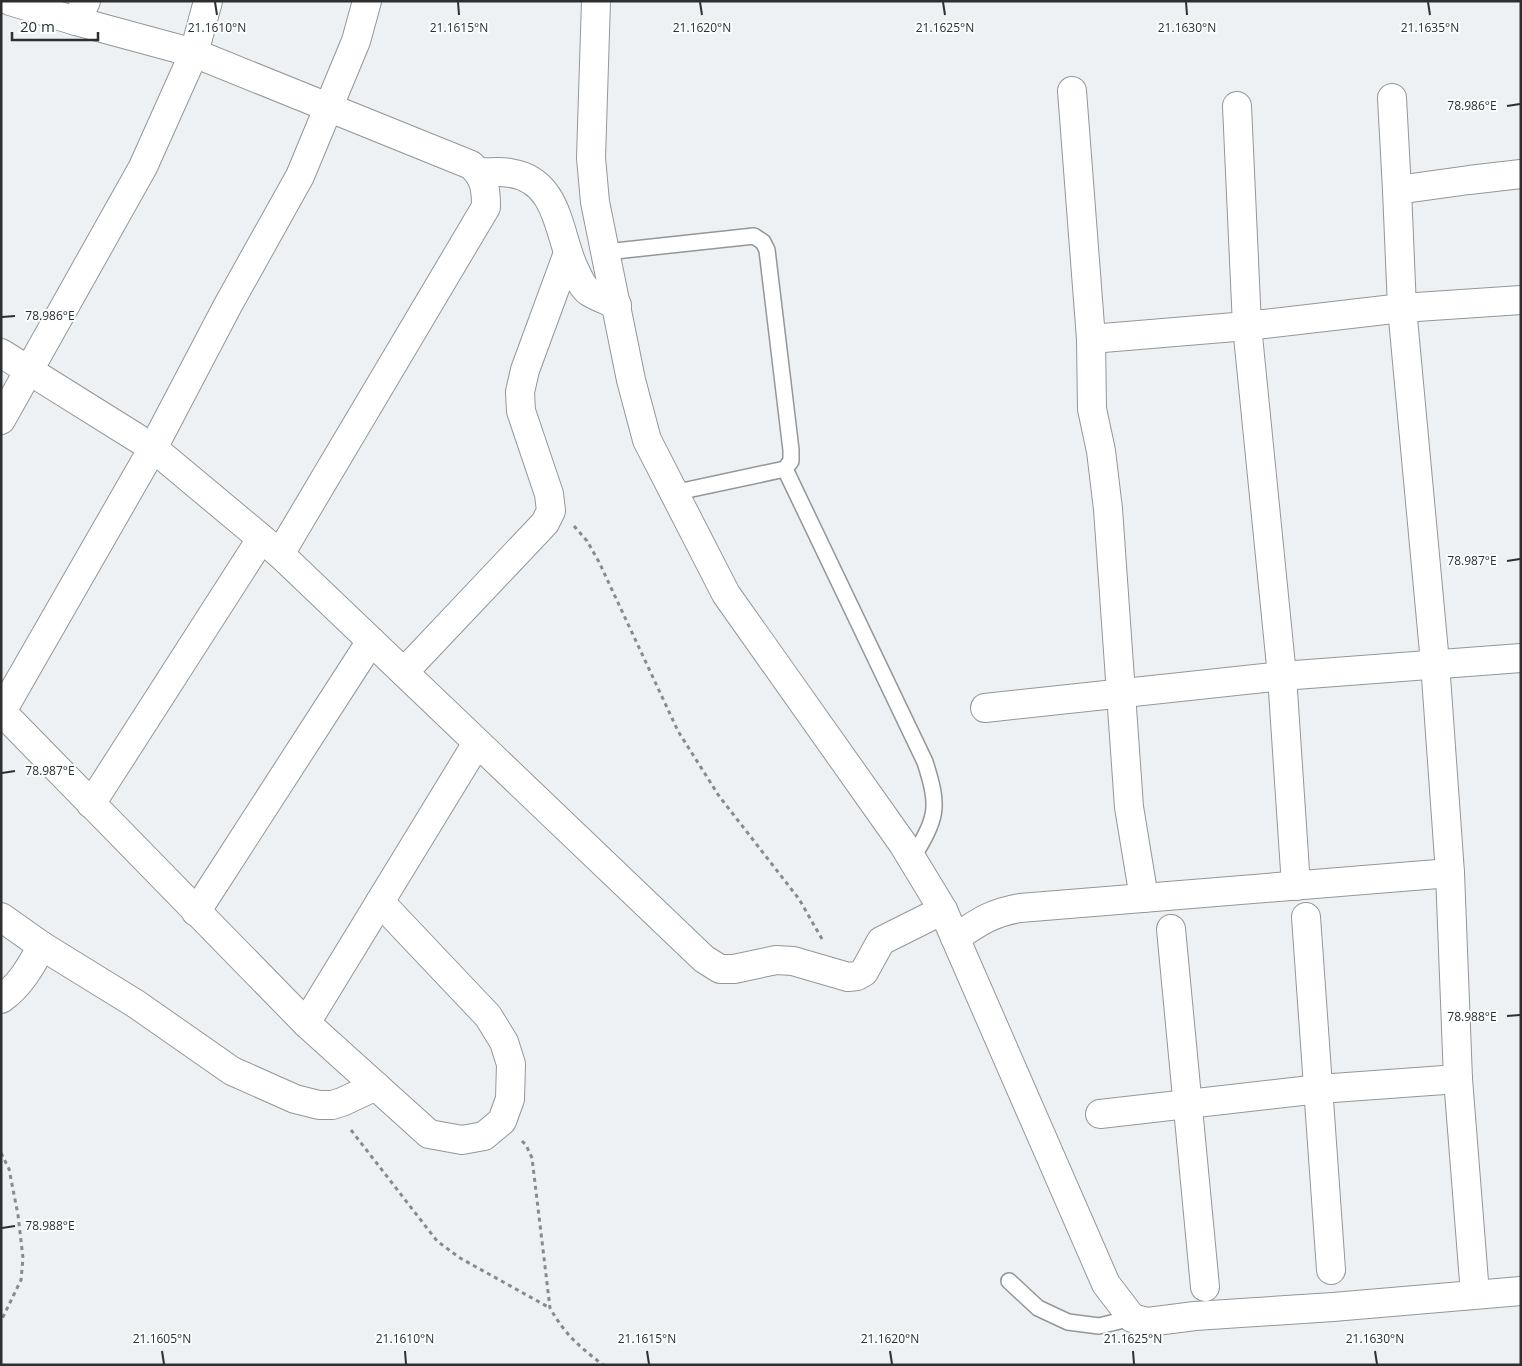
<svg xmlns="http://www.w3.org/2000/svg" width="1522" height="1366" font-family="'Open Sans',sans-serif">
<style>
.lines{fill:none;stroke-linecap:round;stroke-linejoin:round}
.lane-casing{stroke:#939799;stroke-width:18}
.street-casing{stroke:#939799;stroke-width:30}
.path{stroke:#888b8c;stroke-width:3;stroke-dasharray:4 4;stroke-linecap:butt}
.lane{stroke:#fff;stroke-width:15}
.street{stroke:#fff;stroke-width:28}
.ticks{fill:none;stroke:#2d2f30;stroke-width:2}
.ticks-label{font-size:12px;text-anchor:middle;fill:#2d2f30;stroke:#fbfeff;stroke-width:4;stroke-linejoin:round;paint-order:stroke}
</style>
<rect width="100%" height="100%" fill="#edf1f3"/>
<g class="lines">
<!-- lane casing -->
<g class="lane-casing">
<g id="lane">
<polyline points="606,252 754,236 763,242 767,250 791,450 791,461 785,469 673,493"/>
<path d="M785 469 925 762C940 809 937 817 912 859"/>
<polyline points="1009,1281 1038,1308 1068,1322 1099,1326 1132,1318"/>
</g>
</g>
<!-- street casing -->
<g class="street-casing">
<g id="street">
<path d="M10 1 76 21 194 53 471 165C485 178 486 189 486 207L280 554"/>
<polyline points="596,1 591,158 595,202 631,380 647,440 726,594 903,844 943,910 1106,1284 1132,1318 1148,1322 1195,1316 1333,1307 1521,1291"/>
<polyline points="76,21 86,1"/>
<polyline points="1072,91 1091,339 1247,326 1402,308 1521,300"/>
<polyline points="1392,98 1397,190 1469,180 1521,174"/>
<polyline points="1237,106 1247,326 1282,676 1296,886"/>
<path d="M479 172C489 173 500 171 510 173 558 180 558 231 573 266 577 274 581 286 589 292 597 297 608 301 617 305"/>
<polyline points="1091,339 1092,409 1101,451 1108,509 1129,807 1144,898"/>
<polyline points="1,353 153,448 280,554 704,959 720,969 734,969 776,960 793,961 848,977 857,976 864,972 881,941 943,910"/>
<polyline points="1,420 143,167 194,53 208,1"/>
<polyline points="404,672 545,523 551,511 549,494 521,411 520,392 525,370 568,253"/>
<polyline points="985,708 1282,676 1521,658"/>
<polyline points="2,712 306,1023 429,1134 462,1140 484,1136 502,1121 510,1099 511,1064 504,1042 488,1016 380,902"/>
<polyline points="1,713 153,448 228,305 300,176 356,41 367,1"/>
<polyline points="91,804 261,539"/>
<polyline points="1450,873 1458,1079 1475,1294"/>
<polyline points="196,912 371,641"/>
<polyline points="1,917 42,946 136,1004 232,1071 295,1099 319,1105 332,1105 342,1102 376,1086"/>
<polyline points="1306,917 1331,1270"/>
<polyline points="1171,929 1205,1287"/>
<path d="M955 938C979 922 991 913 1020 908L1450 873 1435 663 1402 308 1397 190"/>
<path d="M1 999C20 986 31 966 42 946"/>
<polyline points="306,1023 477,743"/>
<polyline points="1100,1114 1319,1089 1458,1079"/>
</g>
</g>
<!-- path -->
<g class="path">
<polyline points="574,526 587,541 599,562 678,731 719,796 799,899 822,939"/>
<polyline points="351,1130 437,1241 460,1258 550,1308"/>
<path d="M522 1141 526 1145 532 1158 550 1308C566 1336 579 1346 603 1365"/>
<polyline points="1,1153 9,1169 18,1215 23,1258 21,1280 1,1321"/>
</g>
<!-- lane -->
<use href="#lane" class="lane"/>
<!-- street -->
<use href="#street" class="street"/>
</g>
<!-- ticks -->
<path class="ticks" d="M215 2 217 15M458 2 459 15M700 2 702 15M943 2 945 15M1186 2 1187 15M1428 2 1430 15M1507 106 1520 104M2 317 15 316M1507 561 1520 559M2 773 15 771M1507 1016 1520 1015M2 1228 15 1226M162 1351 164 1364M405 1351 406 1364M647 1351 649 1364M890 1351 892 1364M1133 1351 1134 1364M1375 1351 1377 1364"/>
<g class="ticks-label">
<text x="217" y="32">21.1610°N</text>
<text x="459" y="32">21.1615°N</text>
<text x="702" y="32">21.1620°N</text>
<text x="945" y="32">21.1625°N</text>
<text x="1187" y="32">21.1630°N</text>
<text x="1430" y="32">21.1635°N</text>
<text x="1472" y="110">78.986°E</text>
<text x="50" y="320">78.986°E</text>
<text x="1472" y="565">78.987°E</text>
<text x="50" y="775">78.987°E</text>
<text x="1472" y="1021">78.988°E</text>
<text x="50" y="1230">78.988°E</text>
<text x="162" y="1343">21.1605°N</text>
<text x="405" y="1343">21.1610°N</text>
<text x="647" y="1343">21.1615°N</text>
<text x="890" y="1343">21.1620°N</text>
<text x="1133" y="1343">21.1625°N</text>
<text x="1375" y="1343">21.1630°N</text>
</g>
<!-- border -->
<rect width="1522" height="1366" fill="none" stroke="#2d2f30" stroke-width="5"/>
<!-- scale -->
<path d="M12 32v8h86v-8" fill="none" stroke="#2d2f30" stroke-width="2.5"/>
<text x="20" y="32" font-size="15" fill="#2d2f30" stroke="#fbfeff" stroke-width="4" paint-order="stroke">20 m</text>
</svg>
